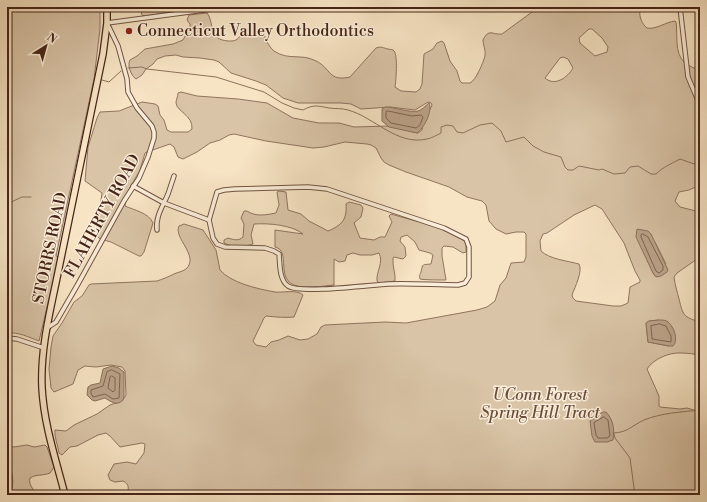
<svg xmlns="http://www.w3.org/2000/svg" width="707" height="502" font-family="'Libre Bodoni',serif">
<style>
.green{fill:#d9c4a7;stroke:#907460;fill-rule:evenodd}
.water{fill:#bba38a;stroke:#8c715c}
.lines{fill:none;stroke-linecap:round;stroke-linejoin:round}
.shore{stroke:#806451;stroke-width:1}
.stream{stroke:#8c715c;stroke-width:1}
.street-casing{stroke:#725543;stroke-width:5.5}
.primary-casing{stroke:#462518;stroke-width:8}
.street{stroke:#faedd9;stroke-width:3.5}
.primary{stroke:#f7e4c4;stroke-width:5.5}
.poi-dot{fill:#8f2418;stroke:#faedd9;stroke-width:1.5}
.labels{text-anchor:middle;dominant-baseline:central;stroke-width:3;stroke-linejoin:round;paint-order:stroke}
.poi-label{font-size:16px;fill:#462518;stroke:#faedd9;text-anchor:start}
.street-label{font-size:16px;fill:#462518;stroke:#faedd9}
.park-label{font-size:16px;font-style:italic;fill:#6b4d3c;stroke:#faedd9}
</style>
<rect width="100%" height="100%" fill="#f7e4c4"/>
<filter id="stains"><feTurbulence type="fractalNoise" baseFrequency=".005" numOctaves="4"/><feColorMatrix values="0 0 0 0 .2 0 0 0 0 .09 0 0 0 0 .02 0 0 0 .5 -.17"/></filter>
<radialGradient id="worn" r=".72"><stop offset=".6" stop-color="#630" stop-opacity="0"/><stop offset="1" stop-color="#630" stop-opacity=".3"/></radialGradient>
<!-- green -->
<g class="green">
<path d="M7 7H100V29L94 79 56 256 59 257 39 341C28 337 19 332 7 333Z"/>
<path d="M140 7H146V9C151 12 155 10 159 7H203L145 16 142 15Z"/>
<path d="M547 7H645L640 11C639 17 642 24 647 28 655 30 666 22 675 21L676 22C678 35 674 52 684 62 688 66 695 68 700 71V185L689 190 679 192 675 201 680 207 700 212V257L677 273 674 277C675 285 677 291 679 299 683 315 683 317 700 322V355C694 354 687 353 681 353 670 352 653 359 647 369L659 396V406L660 407 680 409 687 408 700 412V495H128C128 489 130 484 123 481L115 482 110 480 108 475 114 464 127 462 136 464 144 453 145 444 142 443 120 447 110 436 106 433 98 435 77 446 70 447 62 455 59 453C58 446 54 436 55 430L66 431 74 425 97 414 110 405 122 401 126 395 125 371 122 367 111 365 96 367 85 366 78 370 73 384 54 392 51 388 49 369 51 347 53 336 62 323 74 302 82 296 89 285 91 284 157 281C163 279 168 277 174 274 178 272 182 272 186 269 200 256 173 238 179 226L184 224 203 230 216 250 220 270C231 283 258 289 275 292 283 293 297 289 303 295L294 317C284 318 277 317 266 316L264 318 253 341 256 345 266 347 271 342 279 340 288 336 300 340 308 339 317 334 321 327 325 325 385 322 406 323 477 310 487 307 495 301 500 285 506 278 511 263 524 262 526 257V234L524 232H516L506 234 496 229 489 221 486 205 482 201 467 197 449 187 406 172 389 165 384 162 381 158 376 148 371 145 367 144 345 142 324 147 313 148 266 141 234 134 229 135 220 140 210 143 197 152 183 159 178 157 174 147 170 144 147 152 145 153 140 170 127 193 125 206C134 210 149 213 153 223L144 252 141 256H139L111 242 100 239 97 236V230L102 193 85 181 88 147 97 118 100 112 119 111 142 102 155 104 158 106 160 115 164 120 167 130 171 132H188L192 129C193 115 177 112 176 103 176 100 178 96 178 93L181 92 197 96 238 99 267 103 293 118 319 123H339L354 127 389 126 418 133 422 130 423 124 432 105 431 103 428 102 415 110 390 107 361 109 351 104 341 103H298L283 98 266 85 256 81 231 73 219 62 214 60 200 58 183 57 176 55 165 56 157 59 153 64 146 69 142 75 136 79C131 76 127 65 130 60L137 56 145 49 173 44 183 40 190 27V24L187 20 189 15 207 13C213 20 210 33 218 38 222 41 232 42 236 40 240 38 241 33 244 31 250 28 257 30 263 32 266 39 268 46 274 51 289 61 301 53 316 61 331 68 328 82 350 77L376 48C382 46 383 48 388 49 391 50 393 49 394 51 398 55 396 81 395 87L401 91 416 92 420 89 422 84 424 54 433 49 437 43 442 41 444 43 450 61 457 71 460 81 462 83H470C476 80 483 63 485 56 486 50 483 45 483 40 489 28 492 35 502 34L532 12ZM589 29H592L602 38 608 47 607 52 595 56 580 43 579 38ZM563 57 568 59 573 68C568 77 555 87 545 78L560 58ZM595 205 602 209 624 243 635 271 640 280V282L630 287 628 303 621 306H613L576 301 573 298 572 295C575 287 583 271 579 264 568 261 549 259 541 251L540 241 543 234 547 233 574 215ZM655 242 666 264 656 277 653 273 642 248ZM659 320 669 346 648 342 646 323 649 321Z"/>
<path d="M279 191 286 192 288 210 301 214 309 221 328 231C342 225 347 220 346 204L349 202 361 205 363 208 361 217 354 223 360 238 374 240 380 237H385L392 222 389 216 391 214C410 220 453 229 466 243V252L463 253 453 247 444 246 442 248V256L446 280C444 280 423 280 420 279 419 273 419 278 421 272 423 263 422 265 431 264L433 255 430 253 419 250 415 242 407 235 401 237 400 241 405 247 406 256 403 259 394 257 393 258C392 266 396 274 395 281L379 283 377 281C376 271 384 263 379 253L372 255H360L353 253 347 255 345 261 339 262 334 259V285C323 286 308 289 297 286 274 280 292 251 275 247V230L303 234C292 225 269 223 254 224L251 235 253 244C245 247 231 247 224 243V240L228 238C234 240 239 241 243 237L244 224 241 218 244 211H247C256 217 265 215 276 213L279 205 277 192Z"/>
<path d="M7 445 14 447 27 445 34 447 45 445 47 447 54 467 50 473C43 476 36 474 30 478 28 485 34 489 36 495H7Z"/>
</g>
<!-- water -->
<g class="water">
<path d="M429 103C433 111 424 128 417 133L389 127 382 121V109L385 107C395 107 410 113 418 111 422 110 425 106 429 103Z"/>
<polygon points="637,229 648,231 651,234 668,270 667,272 661,276 656,277 653,273 636,237"/>
<path d="M659 320C663 320 666 320 668 322 674 327 679 340 673 346H669L648 342 646 323 649 321Z"/>
<path d="M112 366 119 368 124 372V396L123 400C117 407 110 401 105 398L95 401 92 400 87 395 88 387 91 385 100 383 103 369Z"/>
<path d="M603 412H606C613 419 615 430 613 440L607 442H595L592 436 590 421Z"/>
</g>
<g class="lines">
<!-- shore -->
<g class="shore">
<polygon points="388,111 412,116 421,115 423,117 420,125 416,128 391,123 386,118 386,112"/>
<polygon points="643,234 648,237 663,266 663,270 659,273 656,271 641,237 641,235"/>
<polygon points="660,324 666,326 671,336 671,342 652,339 651,326"/>
<polygon points="112,370 120,374 119,398 113,399 105,394 93,397 91,393 91,390 103,386 107,372"/>
<polygon points="112,376 115,378 115,390 113,392 108,388 110,377"/>
<polygon points="604,417 608,420 610,436 607,438 598,438 596,435 594,423"/>
</g>
<!-- stream -->
<g class="stream">
<path d="M128 68 142 67 147 69 216 77 264 92 282 103 294 108 303 110C314 104 318 106 329 108 335 109 342 108 348 110 374 117 397 146 427 139 432 138 437 135 441 133V127L447 125 453 126 457 132 463 133 480 125 492 123 501 131 506 142 524 137 533 146 544 152 561 157 565 167 568 170H573L579 166 599 170 602 169 614 174 625 173 630 167 638 166 651 174H656C663 167 671 164 680 159L700 166"/>
<polyline points="102,80 109,82 121,71"/>
<polyline points="7,204 22,197 31,197"/>
<path d="M613 433C627 433 633 425 644 420 661 413 682 412 700 410"/>
<polyline points="614,434 615,438 630,458 635,495"/>
<path d="M7 451C9 465 17 481 10 495"/>
</g>
<!-- street casing -->
<g class="street-casing">
<g id="street">
<polyline points="680,7 688,77 700,105"/>
<polyline points="133,186 164,203 209,220"/>
<path d="M308 187 327 189 444 228 466 239 469 247V277L465 283 458 285C435 285 411 283 388 284 370 285 300 294 288 286 279 280 280 264 279 254L274 251 265 248 225 247 217 244 213 238 209 220 217 192 224 190 235 189Z"/>
<path d="M157 230C155 217 163 206 168 194 170 188 172 182 174 176"/>
<polyline points="47,328 56,322 78,284 124,201 139,178 148,157 154,138 154,132 152,126 137,108 128,92 127,79 118,46 107,23 227,7"/>
<polyline points="7,338 17,339 44,348"/>
</g>
</g>
<!-- primary casing -->
<g class="primary-casing">
<path id="primary" d="M65 495C56 460 44 425 42 388 40 346 52 304 60 263 74 193 89 124 103 54L107 23V7"/>
</g>
<!-- street -->
<use href="#street" class="street"/>
<!-- primary -->
<use href="#primary" class="primary"/>
</g>
<!-- markers -->
<circle class="poi-dot" cx="129" cy="31" r="4"/>
<g class="labels">
<!-- poi labels -->
<g class="poi-label">
<text x="137" y="31">Connecticut Valley Orthodontics</text>
</g>
<!-- street labels -->
<g class="street-label">
<text transform="translate(102 216) rotate(-61)">FLAHERTY ROAD</text>
<text transform="translate(50 248) rotate(-78)">STORRS ROAD</text>
</g>
<!-- park labels -->
<g class="park-label">
<text x="540" y="395">UConn Forest<tspan x="540" dy="18">Spring Hill Tract</tspan></text>
</g>
</g>
<!-- margin -->
<rect width="707" height="502" fill="none" stroke="#f7e4c4" stroke-width="24"/>
<rect x="8" y="8" width="691" height="486" fill="none" stroke="#462518" stroke-width="2"/>
<rect x="12" y="12" width="683" height="478" fill="none" stroke="#462518"/>
<!-- north arrow -->
<g transform="translate(46 46) rotate(37)" stroke="#faedd9" stroke-width="3" paint-order="stroke">
<path d="M0-3L7 15L0 10L-7 15Z" fill="#462518"/>
<text y="-6" font-size="11" font-weight="bold" text-anchor="middle" fill="#462518">N</text>
</g>
<rect width="100%" height="100%" filter="url(#stains)"/>
<rect width="100%" height="100%" fill="url(#worn)"/>
</svg>
